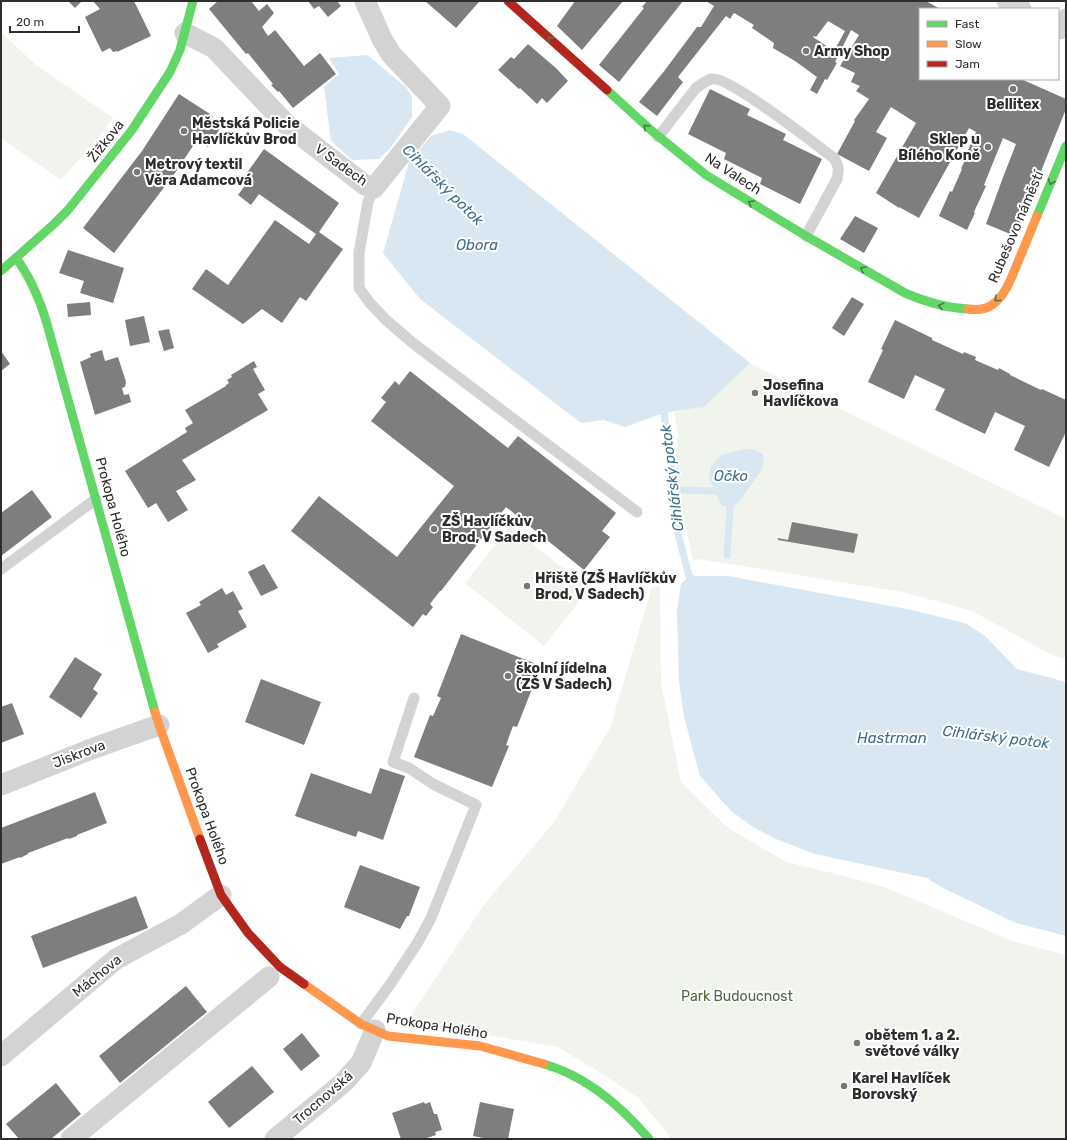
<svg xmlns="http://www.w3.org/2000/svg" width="1067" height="1140" font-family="Rubik,sans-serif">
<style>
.green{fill:#f0f4ec}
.water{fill:#d8e7f1}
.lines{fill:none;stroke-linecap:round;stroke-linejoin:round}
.stream{stroke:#d8e7f1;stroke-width:7}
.building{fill:#7e7e7e;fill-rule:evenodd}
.lane{stroke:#d3d3d3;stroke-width:11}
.street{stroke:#d3d3d3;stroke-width:21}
.fast{stroke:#63d668;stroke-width:9}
.slow{stroke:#ff974d;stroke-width:9}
.jam{stroke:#b3261e;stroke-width:9}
.oneway{stroke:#467a48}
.poi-dot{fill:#777;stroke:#fff;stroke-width:1.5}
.labels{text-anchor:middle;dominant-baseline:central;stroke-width:4;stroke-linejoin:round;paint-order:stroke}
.poi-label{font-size:14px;font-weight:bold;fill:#2e2e2e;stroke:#fff;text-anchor:start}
.street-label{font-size:14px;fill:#2e2e2e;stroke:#fff}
.park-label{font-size:14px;fill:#51693c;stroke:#fff}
.water-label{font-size:15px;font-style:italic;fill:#3d6f8f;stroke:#fff}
</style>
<rect width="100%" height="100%" fill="#fff"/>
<!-- green -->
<g class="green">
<polygon points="1,32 36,65 113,118 101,134 61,180 1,138"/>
<polygon points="750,363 832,405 1066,519 1066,659 1052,655 972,611 903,592 698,559 693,560 676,483 676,449 678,434 674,411 704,407"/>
<polygon points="510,526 589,589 544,646 465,583"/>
<polygon points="652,587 660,587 661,682 681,782 727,827 786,862 820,870 882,886 1012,941 1066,955 1066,1139 671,1139 666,1131 638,1098 604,1075 558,1047 407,1021 483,906 554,822 610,728"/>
</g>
<!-- water -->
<g class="water">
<polygon points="367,55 406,87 412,97 412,117 391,147 379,159 352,160 331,141 324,87 339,74 329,58"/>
<polygon points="450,130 463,134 750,363 704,407 674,411 664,413 625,427 604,420 581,423 420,299 383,253 409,162 431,136"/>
<polygon points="745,449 756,450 763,454 764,463 760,472 739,502 730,508 721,505 709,479 710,468 721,455"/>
<polygon points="689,576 728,576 907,609 965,623 985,636 1017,669 1066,682 1066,936 1016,923 943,888 927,878 815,854 776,839 753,827 731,811 700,776 684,717 679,682 677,611 681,584"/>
</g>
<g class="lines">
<!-- stream -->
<g class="stream">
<polyline points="658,406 664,413 671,461 676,526 689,576 696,581"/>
<polyline points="673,490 714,491 722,487"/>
<polyline points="727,555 730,508 731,500"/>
</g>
</g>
<!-- building -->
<g class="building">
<polygon points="68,1 82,1 75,8"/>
<polygon points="93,1 134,1 151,36 117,52 117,51 113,52 110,48 102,52 85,17 100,9"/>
<polygon points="218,1 251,1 259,11 267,4 274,13 262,27 268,36 275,30 304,66 320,53 336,74 293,108 279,91 278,92 271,85 273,84 248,53 246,54 209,9"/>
<polygon points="308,1 337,1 341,6 328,17 319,6 314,9"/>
<polygon points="425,1 478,1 479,2 456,28"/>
<polygon points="575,1 623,1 582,50 557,26"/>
<polygon points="647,1 683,1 619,82 599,65 644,8 642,7"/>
<path d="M706 1H926L940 9H920V79H1021L1066 99V109L1015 236 986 224 1002 180 1016 144 1003 138 984 185 986 186 974 212 975 213 967 230 939 216 950 191 952 192 962 169H961L965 160 964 159 976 132 969 128 919 218 899 207V208L876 193 916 123 891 107 876 132 887 138 869 171 837 154 855 121 854 120 869 99 856 91 860 86 851 82 855 73 840 66 859 35 851 30 835 62 837 63 827 80 825 79 817 94 810 90 817 77 795 61 773 48 774 43 752 28 754 25 734 13 730 19 726 16 678 77 683 82 657 116 639 102 665 70 697 27H701L714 6ZM828 21 845 31 834 51 813 37 814 36 816 37Z"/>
<polygon points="528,44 557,69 568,81 547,103 542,98 537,104 520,88 519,89 498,70 511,57 514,59"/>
<polygon points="710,89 750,109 747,115 786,134 783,140 822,159 800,204 760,184 762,178 724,159 726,153 688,134"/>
<polygon points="179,94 213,116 211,121 221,127 208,147 197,140 175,173 114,253 83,228 142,151"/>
<polygon points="264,149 339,203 319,232 343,249 306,301 300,297 282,323 262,309 243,324 192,289 206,269 228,285 275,220 309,244 316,234 259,194 251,205 238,195 246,184 241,181"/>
<polygon points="855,216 878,228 864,253 840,239"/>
<polygon points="68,250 124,268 113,303 80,293 84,281 59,273"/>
<polygon points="852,297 864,304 844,336 832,328"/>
<polygon points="90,302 91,315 68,317 67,304"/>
<polygon points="144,316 150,342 130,346 125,320"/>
<polygon points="895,320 932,338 932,340 963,354 964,352 976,357 975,360 998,370 999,368 1010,374 1010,375 1041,390 1042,389 1066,400 1066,434 1065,434 1049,467 1014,450 1025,426 995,412 985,434 935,410 945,389 915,375 904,399 868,382 883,350 881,349"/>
<polygon points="169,329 174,348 164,351 158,331"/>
<polygon points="102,350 105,361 118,357 126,382 125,387 122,388 124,395 129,394 131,402 95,415 80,362 91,357 90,354"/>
<polygon points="1,351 10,364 1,371"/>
<polygon points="254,361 257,367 253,369 265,390 258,394 268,410 182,460 196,480 176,491 188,510 168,522 156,503 148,508 125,471 187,432 185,428 193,423 185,410 226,386 226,385 229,383 227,380 232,377 231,375"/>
<polygon points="410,371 508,448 518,436 616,513 602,531 610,537 584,570 506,507 441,591 439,591 440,591 430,604 433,607 426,616 423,614 413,627 291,531 319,496 397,557 454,486 371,421 386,402 381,398 395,381 399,385"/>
<polygon points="32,490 52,517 1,556 1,513"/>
<polygon points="792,522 858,534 854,553 778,540 778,538 788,540"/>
<polygon points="264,564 278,588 261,596 248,572"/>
<polygon points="222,588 226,595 233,591 243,609 238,611 247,627 217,644 219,647 208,653 186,613 201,605 199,602"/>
<polygon points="461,634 541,666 517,727 513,726 506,745 509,746 492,787 414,757 430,715 433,716 441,698 437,696"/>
<polygon points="75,657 102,674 93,689 98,693 81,718 49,697"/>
<polygon points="261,679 321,702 304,745 245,722"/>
<polygon points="12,703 24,734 1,743 1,707"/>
<polygon points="380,768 405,776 383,840 358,831 356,837 295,816 311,773 371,794"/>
<polygon points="95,792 107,823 77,835 77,836 69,839 68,838 28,853 28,854 20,858 20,857 1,864 1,828"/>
<polygon points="360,865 420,887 409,916 407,916 400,929 344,907"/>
<polygon points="136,896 148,928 43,968 31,936"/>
<polygon points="186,986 207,1012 120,1083 99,1056"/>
<polygon points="302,1033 320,1056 301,1071 283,1049"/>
<polygon points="252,1066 274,1092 229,1128 208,1102"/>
<polygon points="56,1083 81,1114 51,1139 19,1139 6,1124"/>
<polygon points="424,1102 425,1104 430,1102 434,1114 437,1114 442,1130 435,1132 436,1135 424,1139 401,1139 392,1113"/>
<polygon points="480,1102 514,1109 508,1139 488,1139 473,1136"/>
</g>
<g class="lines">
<!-- lane -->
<g class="lane">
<path d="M658 137 696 88C701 85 706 80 712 79 729 76 816 145 834 158 839 166 839 170 837 179L806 236"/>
<polyline points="374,188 368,202 359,253 359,288 370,303 386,320 414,344 637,512"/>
<polyline points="1,569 96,499"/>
<polyline points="361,1024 389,986 418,942 431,918 476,805 433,784 409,768 393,762 414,698"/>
</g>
<!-- street -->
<g class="street">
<polyline points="1007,1 1021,9"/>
<polyline points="1058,29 1060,29 1066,19"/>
<polyline points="185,33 214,48 286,124 365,185 374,188 440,106 391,54 382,39 365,1"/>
<polyline points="1,785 94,748 159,725"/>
<polyline points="1,1056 116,959 181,924 221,895"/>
<polyline points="71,1139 269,977"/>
<polyline points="275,1139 343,1083 361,1063 375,1030"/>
</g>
<!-- fast -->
<g class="fast">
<path d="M607 90 652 131 706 175 806 236 905 293C926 302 946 308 968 309"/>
<polyline points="1037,216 1066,146"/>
<path d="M16 258C31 278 40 300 47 324L155 712"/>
<polyline points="1,271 54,224 68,210 132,130 170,72 180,50 193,1"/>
<path d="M544 1064C586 1076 621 1106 649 1139"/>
</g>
<!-- slow -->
<g class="slow">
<path d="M968 309C976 310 985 310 992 305 1007 295 1013 273 1020 257 1026 243 1031 230 1037 216"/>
<polyline points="155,712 159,725 200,839"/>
<polyline points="304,984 361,1024 388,1036 480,1046 544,1064"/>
</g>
<!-- jam -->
<g class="jam">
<polyline points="508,1 607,90"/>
<polyline points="200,839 221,895 248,933 280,967 304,984"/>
</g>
</g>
<!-- one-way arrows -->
<defs><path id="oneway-chevron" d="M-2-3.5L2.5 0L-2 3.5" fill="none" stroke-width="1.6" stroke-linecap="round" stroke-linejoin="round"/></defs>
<g class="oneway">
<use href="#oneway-chevron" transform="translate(550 39) rotate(-138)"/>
<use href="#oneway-chevron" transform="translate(646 127) rotate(-138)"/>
<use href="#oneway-chevron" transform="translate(1051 182) rotate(112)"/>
<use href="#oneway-chevron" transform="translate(751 203) rotate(-149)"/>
<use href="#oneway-chevron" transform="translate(863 269) rotate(-150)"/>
<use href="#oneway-chevron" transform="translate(997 299) rotate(137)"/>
<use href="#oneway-chevron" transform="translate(941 306) rotate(-167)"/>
</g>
<!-- markers -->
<g class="poi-dot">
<circle cx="806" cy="51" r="4"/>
<circle cx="1013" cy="89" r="4"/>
<circle cx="184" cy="131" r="4"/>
<circle cx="988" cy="147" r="4"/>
<circle cx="137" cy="172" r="4"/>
<circle cx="755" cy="393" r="4"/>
<circle cx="434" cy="529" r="4"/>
<circle cx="527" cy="586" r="4"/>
<circle cx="508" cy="676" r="4"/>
<circle cx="857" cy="1043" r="4"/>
<circle cx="844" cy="1086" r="4"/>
</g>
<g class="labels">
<!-- poi labels -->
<g class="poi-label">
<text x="814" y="51">Army Shop</text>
<text x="1013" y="104" text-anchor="middle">Bellitex</text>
<text x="192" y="123">Městská Policie<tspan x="192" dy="16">Havlíčkův Brod</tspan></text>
<text x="980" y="139" text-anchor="end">Sklep u<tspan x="980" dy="16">Bílého Koně</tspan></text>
<text x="145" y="164">Metrový textil<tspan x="145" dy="16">Věra Adamcová</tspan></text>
<text x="763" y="385">Josefina<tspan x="763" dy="16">Havlíčkova</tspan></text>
<text x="442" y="521">ZŠ Havlíčkův<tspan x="442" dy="16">Brod, V Sadech</tspan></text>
<text x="535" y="578">Hřiště (ZŠ Havlíčkův<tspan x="535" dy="16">Brod, V Sadech)</tspan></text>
<text x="516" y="668">školní jídelna<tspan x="516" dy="16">(ZŠ V Sadech)</tspan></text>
<text x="865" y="1035">obětem 1. a 2.<tspan x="865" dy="16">světové války</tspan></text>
<text x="852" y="1078">Karel Havlíček<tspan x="852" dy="16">Borovský</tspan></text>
</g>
<!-- street labels -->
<g class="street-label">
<text transform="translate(106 141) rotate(-52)">Žižkova</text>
<text transform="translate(341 165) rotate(36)">V Sadech</text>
<text transform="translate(733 174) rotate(33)">Na Valech</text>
<text transform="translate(1016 227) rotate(-67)">Rubešovo náměstí</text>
<text transform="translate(113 507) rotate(75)">Prokopa Holého</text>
<text transform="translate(79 754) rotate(-21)">Jiskrova</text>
<text transform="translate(207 816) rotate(70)">Prokopa Holého</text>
<text transform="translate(97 976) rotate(-39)">Máchova</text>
<text transform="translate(437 1026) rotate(9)">Prokopa Holého</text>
<text transform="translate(323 1098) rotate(-41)">Trocnovská</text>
</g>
<!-- park labels -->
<g class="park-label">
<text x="737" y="996">Park Budoucnost</text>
</g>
<!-- water labels -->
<g class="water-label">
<text transform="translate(443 185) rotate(45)">Cihlářský potok</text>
<text x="477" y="245">Obora</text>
<text x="731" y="476">Očko</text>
<text transform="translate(672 478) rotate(-97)">Cihlářský potok</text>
<text transform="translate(996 737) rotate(7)">Cihlářský potok</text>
<text x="892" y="738">Hastrman</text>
</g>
</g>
<!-- border -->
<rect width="1067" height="1140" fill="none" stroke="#2e2e2e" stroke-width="4"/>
<!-- legend -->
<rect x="919" y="8" width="140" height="72" fill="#ffffff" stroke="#ababab"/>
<rect x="927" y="21" width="20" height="6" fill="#63d668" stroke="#ababab"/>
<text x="955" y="28" font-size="12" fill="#2e2e2e">Fast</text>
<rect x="927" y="41" width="20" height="6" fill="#ff974d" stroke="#ababab"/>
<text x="955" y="48" font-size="12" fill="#2e2e2e">Slow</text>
<rect x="927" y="61" width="20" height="6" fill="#b3261e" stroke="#ababab"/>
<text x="955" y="68" font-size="12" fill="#2e2e2e">Jam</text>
<!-- scale -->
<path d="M10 26v6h69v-6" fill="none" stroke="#2e2e2e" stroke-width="2"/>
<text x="16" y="26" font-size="12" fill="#2e2e2e" stroke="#ffffff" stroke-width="3" paint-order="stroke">20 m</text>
</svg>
